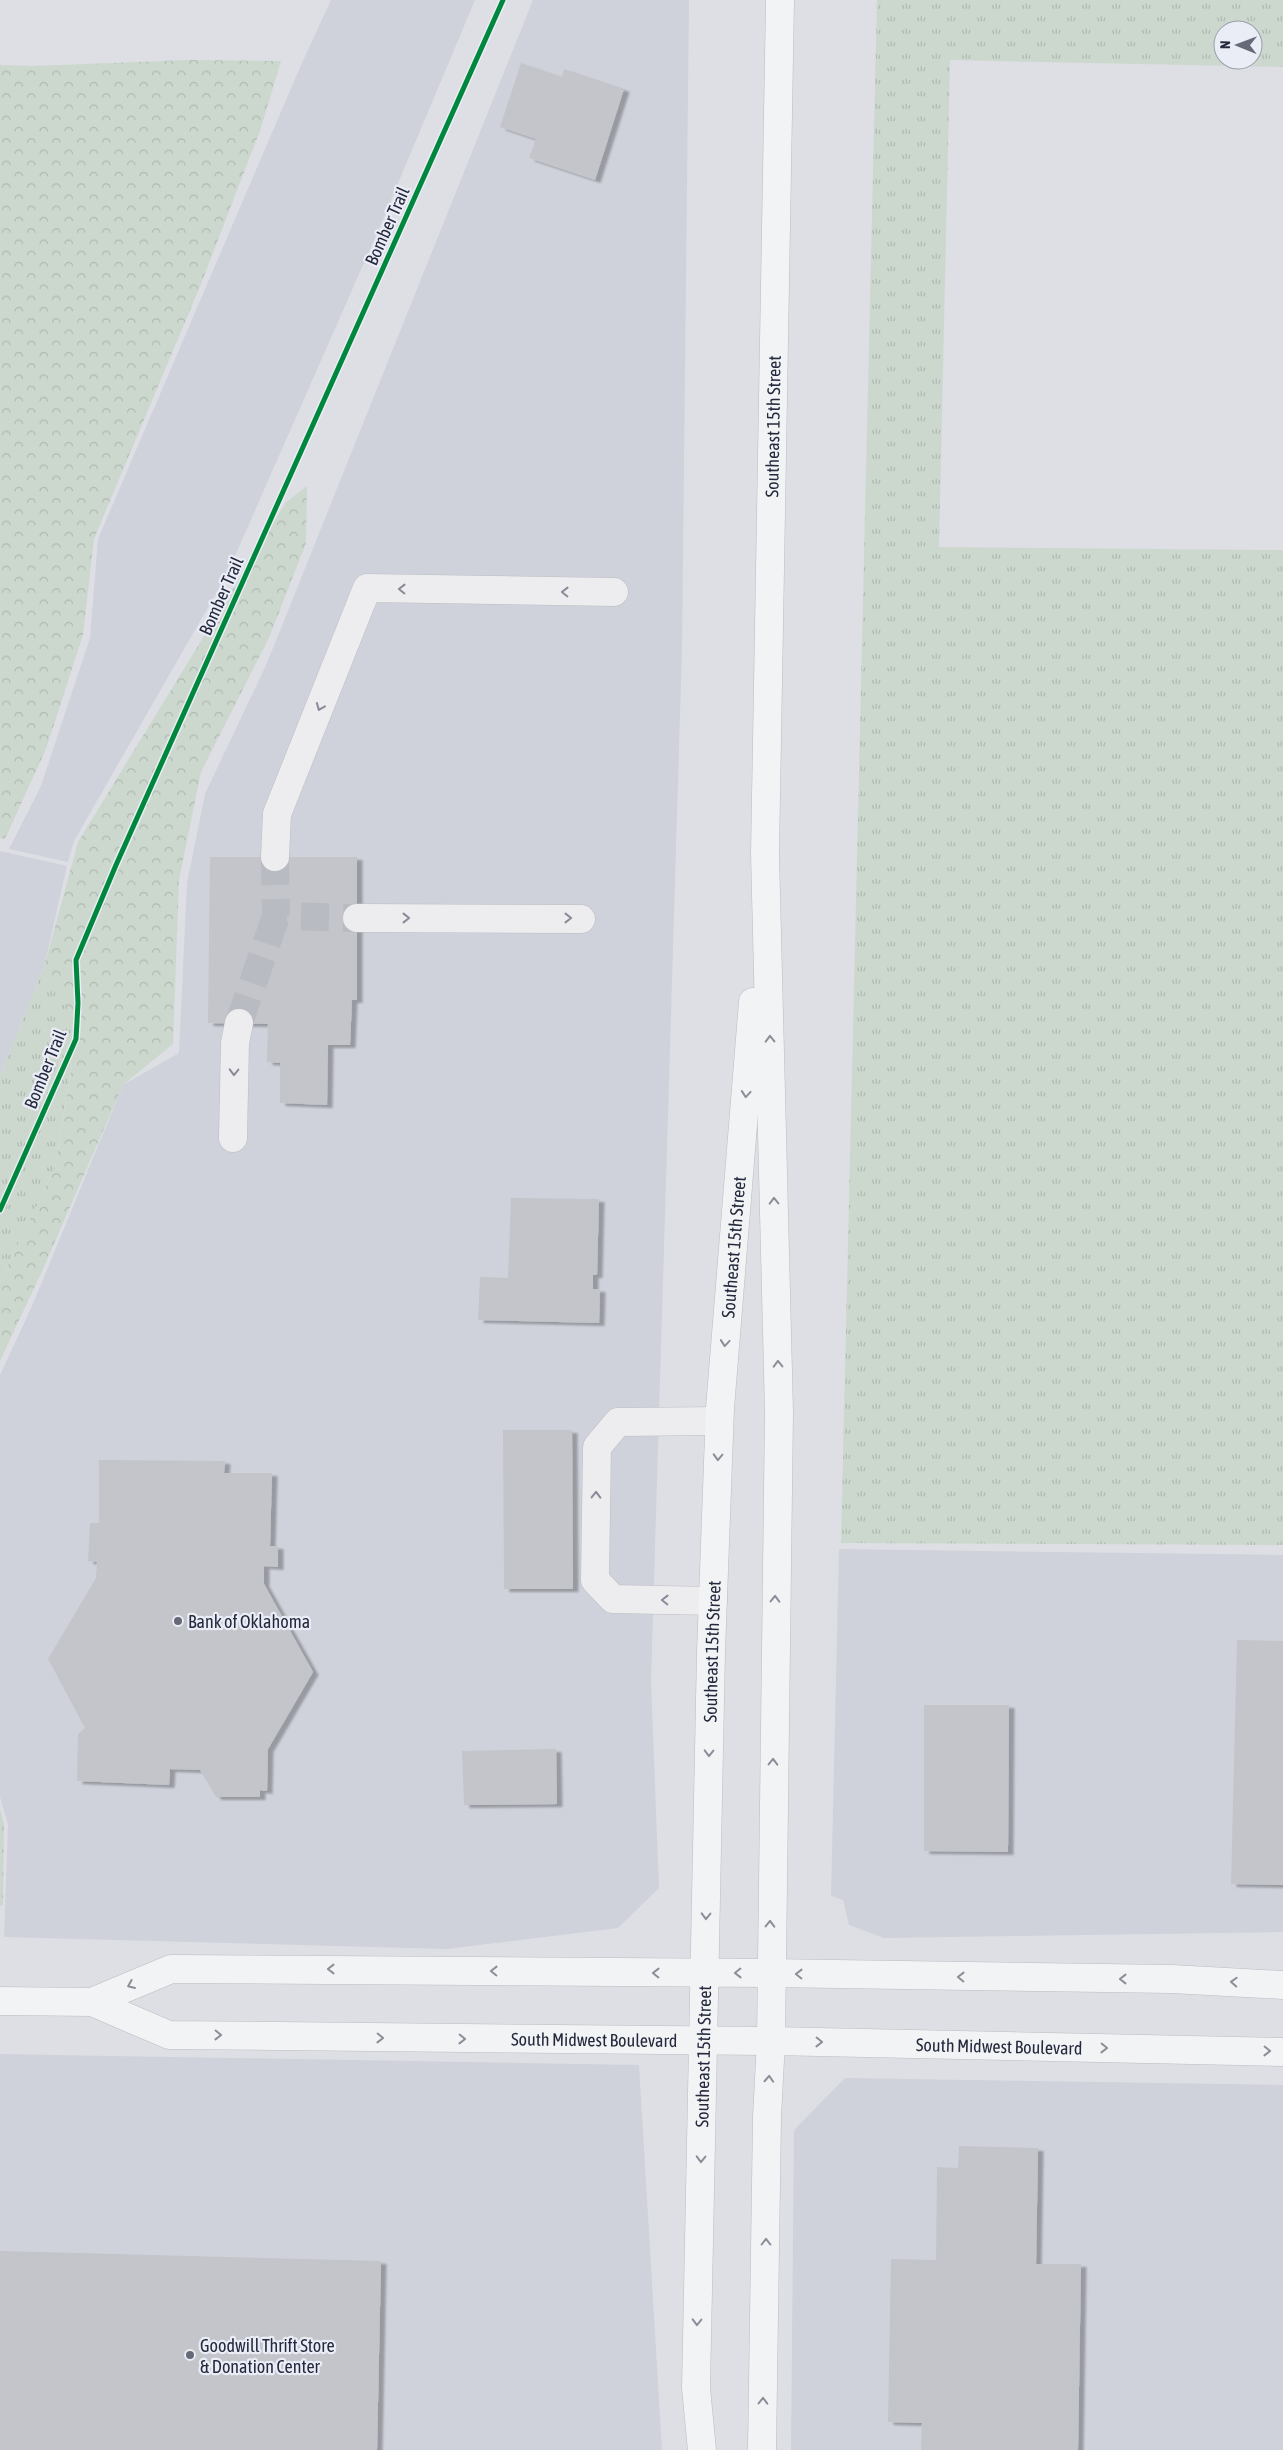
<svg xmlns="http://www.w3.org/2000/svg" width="1283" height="2450" font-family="'Asap Condensed',sans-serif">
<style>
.built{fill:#cfd2db}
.grass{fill:url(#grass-tufts);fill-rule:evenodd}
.forest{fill:url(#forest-crowns)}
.building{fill:#c3c5cb;filter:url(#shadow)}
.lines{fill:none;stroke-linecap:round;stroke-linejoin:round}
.minor-tunnel{stroke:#b9bbc3;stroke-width:28;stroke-dasharray:28 14;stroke-linecap:butt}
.minor-casing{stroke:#bcbdc2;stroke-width:29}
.major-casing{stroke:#b9bcc2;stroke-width:29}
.minor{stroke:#ededf0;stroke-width:28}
.major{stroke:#f2f3f4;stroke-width:28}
.cycleway-casing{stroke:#eaedf5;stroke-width:8}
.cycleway{stroke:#00873e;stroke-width:5}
.oneway{stroke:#888b97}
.oneway2{stroke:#8b8e99}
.poi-dot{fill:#656978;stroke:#eaedf5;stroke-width:2}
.labels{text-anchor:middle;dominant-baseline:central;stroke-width:4.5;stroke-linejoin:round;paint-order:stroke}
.street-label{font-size:18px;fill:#24293e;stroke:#eaedf5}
.poi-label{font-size:18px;fill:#24293e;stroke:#eaedf5;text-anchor:start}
</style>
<defs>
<pattern id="grass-tufts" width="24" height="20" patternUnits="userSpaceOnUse" patternTransform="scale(1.25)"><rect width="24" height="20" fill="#ccd8cd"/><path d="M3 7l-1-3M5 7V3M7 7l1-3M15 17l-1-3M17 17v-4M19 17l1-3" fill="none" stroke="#afb9b1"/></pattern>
<pattern id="forest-crowns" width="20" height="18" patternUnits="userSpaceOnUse" patternTransform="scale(1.25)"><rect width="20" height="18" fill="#ccd8cd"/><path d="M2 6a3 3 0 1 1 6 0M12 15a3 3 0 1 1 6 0" fill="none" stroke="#afb9b1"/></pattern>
<filter id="shadow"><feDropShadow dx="5.5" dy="3" stdDeviation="1" flood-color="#0004"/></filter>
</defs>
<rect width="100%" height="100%" fill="#dedfe4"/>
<!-- built -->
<g class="built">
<polygon points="331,0 475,0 378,231 227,574 74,841 68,862 9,849 41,786 90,638 98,539 301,65"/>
<polygon points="533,0 689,0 682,648 651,1681 659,1888 618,1928 447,1949 4,1937 8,1825 0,1797 0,1375 32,1306 123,1085 179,1053 187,883 205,794 267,663"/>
<polygon points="0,851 67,866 44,967 0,1076"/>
<polygon points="839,1549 1283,1555 1283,1932 884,1938 849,1925 843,1900 831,1896"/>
<polygon points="0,2054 639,2065 662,2450 0,2450"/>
<polygon points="845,2078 1283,2085 1283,2450 791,2450 794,2130"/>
</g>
<!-- grass -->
<g class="grass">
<path d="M877 0H1283V67L950 60 939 547 1283 550V1545L841 1543ZM1223 30H1253V60H1223Z"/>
<polygon points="44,967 73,1015 72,1063 55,1168 0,1282 0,1076"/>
</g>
<!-- forest -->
<g class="forest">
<polygon points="188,60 281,61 260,131 201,284 94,539 83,635 46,749 5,839 0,838 0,65 33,66"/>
<polygon points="307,486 306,543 269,638 201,772 179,880 173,1044 123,1085 44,1267 0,1361 0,1282 55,1168 72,1064 72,1015 44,967 78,842 286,502"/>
<polygon points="0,1809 4,1824 3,1905 0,1906"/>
</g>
<!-- building -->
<g class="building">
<polygon points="521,63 562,77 564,69 624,89 595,180 529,158 536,139 500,127"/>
<polygon points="210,857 357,857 357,1000 352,1000 350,1045 328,1045 327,1105 280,1103 280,1063 267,1062 268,1024 208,1023"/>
<polygon points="511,1198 599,1199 597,1275 593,1275 593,1289 600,1289 599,1323 478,1320 480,1277 508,1278"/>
<polygon points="503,1430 572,1430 573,1589 504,1589"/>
<polygon points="99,1460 225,1461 224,1473 272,1473 270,1546 278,1546 278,1567 264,1566 264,1584 313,1672 268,1749 267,1791 260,1790 260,1797 216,1797 200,1770 170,1769 169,1785 77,1781 78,1734 85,1728 48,1659 96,1578 97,1562 88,1561 90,1523 99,1523"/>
<polygon points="1237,1640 1283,1641 1283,1885 1231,1884"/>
<polygon points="924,1705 1009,1705 1008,1852 924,1851"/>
<polygon points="556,1749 557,1804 464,1805 462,1751"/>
<polygon points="959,2146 1038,2148 1036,2264 1081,2264 1078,2450 921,2450 922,2423 888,2422 891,2259 936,2260 937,2167 958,2168"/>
<polygon points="0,2251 381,2261 377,2450 0,2450"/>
</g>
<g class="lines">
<!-- minor-tunnel -->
<g class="minor-tunnel">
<polyline points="275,857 276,916 357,918"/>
<polyline points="239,1023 276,916"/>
</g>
<!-- minor casing -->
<g class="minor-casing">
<g id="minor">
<polyline points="275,857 277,814 367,588 614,592"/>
<polyline points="357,918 581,919"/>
<polyline points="233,1138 235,1043 239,1023"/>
<polyline points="713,1601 613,1599 595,1580 597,1447 618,1422 719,1421"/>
</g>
</g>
<!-- major casing -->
<g class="major-casing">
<g id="major">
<path id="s1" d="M0 2001 92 2002 169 2035 771 2041 1283 2052"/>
<polyline points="92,2002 171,1969 770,1973 1172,1979 1283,1985"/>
<path id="s2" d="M702 2450 696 2388 711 1652 720 1408 753 1002"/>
<path id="s3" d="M762 2450 767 2117 771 2041 779 1412 765 854 780 0"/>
</g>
</g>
<!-- minor -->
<use href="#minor" class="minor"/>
<!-- major -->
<use href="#major" class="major"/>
<!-- cycleway casing -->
<g class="cycleway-casing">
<polyline id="cycleway" points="0,1210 76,1039 78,1003 76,960 116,865 503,0"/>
</g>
<!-- cycleway -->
<use href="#cycleway" class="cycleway"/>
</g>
<!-- one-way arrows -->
<defs><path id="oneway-chevron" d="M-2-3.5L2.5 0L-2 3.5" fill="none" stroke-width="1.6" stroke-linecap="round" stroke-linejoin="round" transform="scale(1.25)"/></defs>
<g class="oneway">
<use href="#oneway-chevron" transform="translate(402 589) rotate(-179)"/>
<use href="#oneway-chevron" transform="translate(565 592) rotate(-179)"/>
<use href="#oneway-chevron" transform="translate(320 707) rotate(112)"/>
<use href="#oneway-chevron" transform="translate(406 918)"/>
<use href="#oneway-chevron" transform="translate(568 918)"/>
<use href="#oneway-chevron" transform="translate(234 1072) rotate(91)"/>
<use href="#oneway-chevron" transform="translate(596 1495) rotate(-89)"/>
<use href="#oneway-chevron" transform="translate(665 1600) rotate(-179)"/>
</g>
<g class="oneway2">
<use href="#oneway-chevron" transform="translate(770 1039) rotate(-91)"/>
<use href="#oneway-chevron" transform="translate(746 1094) rotate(95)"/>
<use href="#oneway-chevron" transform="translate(774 1201) rotate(-91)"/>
<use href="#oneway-chevron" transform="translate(725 1343) rotate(95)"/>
<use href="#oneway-chevron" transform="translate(778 1364) rotate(-91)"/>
<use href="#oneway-chevron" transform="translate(718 1457) rotate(92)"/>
<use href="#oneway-chevron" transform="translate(775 1599) rotate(-89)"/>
<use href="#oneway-chevron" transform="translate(709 1753) rotate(91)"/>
<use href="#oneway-chevron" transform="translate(773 1762) rotate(-89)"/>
<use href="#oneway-chevron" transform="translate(706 1916) rotate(91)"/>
<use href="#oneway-chevron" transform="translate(770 1924) rotate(-89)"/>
<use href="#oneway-chevron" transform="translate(331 1969) rotate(180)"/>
<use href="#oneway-chevron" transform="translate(494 1971) rotate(-179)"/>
<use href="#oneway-chevron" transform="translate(656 1973) rotate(-179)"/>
<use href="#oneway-chevron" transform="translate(738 1973) rotate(179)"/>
<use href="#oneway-chevron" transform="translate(799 1974) rotate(-179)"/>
<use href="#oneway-chevron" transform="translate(961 1977) rotate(-179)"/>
<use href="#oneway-chevron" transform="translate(1123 1979) rotate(-180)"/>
<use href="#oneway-chevron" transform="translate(1234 1982) rotate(-177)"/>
<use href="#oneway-chevron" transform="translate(131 1985) rotate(157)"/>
<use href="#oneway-chevron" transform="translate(218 2035) rotate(1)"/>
<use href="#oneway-chevron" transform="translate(380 2038) rotate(1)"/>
<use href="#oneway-chevron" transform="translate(462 2039) rotate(1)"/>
<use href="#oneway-chevron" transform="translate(819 2042) rotate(1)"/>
<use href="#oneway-chevron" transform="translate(1104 2048) rotate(1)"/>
<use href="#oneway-chevron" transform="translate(1267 2051) rotate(1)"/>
<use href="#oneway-chevron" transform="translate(769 2079) rotate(-87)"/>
<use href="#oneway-chevron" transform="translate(701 2159) rotate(91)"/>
<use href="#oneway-chevron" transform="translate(766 2242) rotate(-90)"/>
<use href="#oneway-chevron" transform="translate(697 2322) rotate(91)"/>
<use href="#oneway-chevron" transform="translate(763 2401) rotate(-89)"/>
</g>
<!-- markers -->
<g class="poi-dot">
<circle cx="178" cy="1621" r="5"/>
<circle cx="190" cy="2355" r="5"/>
</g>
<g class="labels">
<!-- street labels -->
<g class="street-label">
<text transform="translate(387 226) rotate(-66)">Bomber Trail</text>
<text stroke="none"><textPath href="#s3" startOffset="2024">Southeast 15th Street</textPath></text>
<text transform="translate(221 596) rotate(-66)">Bomber Trail</text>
<text transform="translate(45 1069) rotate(-68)">Bomber Trail</text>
<text stroke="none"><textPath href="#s2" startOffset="1204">Southeast 15th Street</textPath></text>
<text stroke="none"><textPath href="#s2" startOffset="799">Southeast 15th Street</textPath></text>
<text stroke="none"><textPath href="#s1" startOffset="601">South Midwest Boulevard</textPath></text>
<text stroke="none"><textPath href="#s1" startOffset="1006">South Midwest Boulevard</textPath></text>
<text stroke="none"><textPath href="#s2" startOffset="394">Southeast 15th Street</textPath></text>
</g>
<!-- poi labels -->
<g class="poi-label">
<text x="188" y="1621">Bank of Oklahoma</text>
<text x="200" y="2345">Goodwill Thrift Store<tspan x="200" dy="21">&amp; Donation Center</tspan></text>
</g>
</g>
<!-- north arrow -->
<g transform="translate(1238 45) rotate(271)"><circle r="24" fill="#eaedf5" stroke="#9b9fac"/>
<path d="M0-4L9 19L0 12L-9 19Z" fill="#656978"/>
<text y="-8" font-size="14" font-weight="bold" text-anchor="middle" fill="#24293e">N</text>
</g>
</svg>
